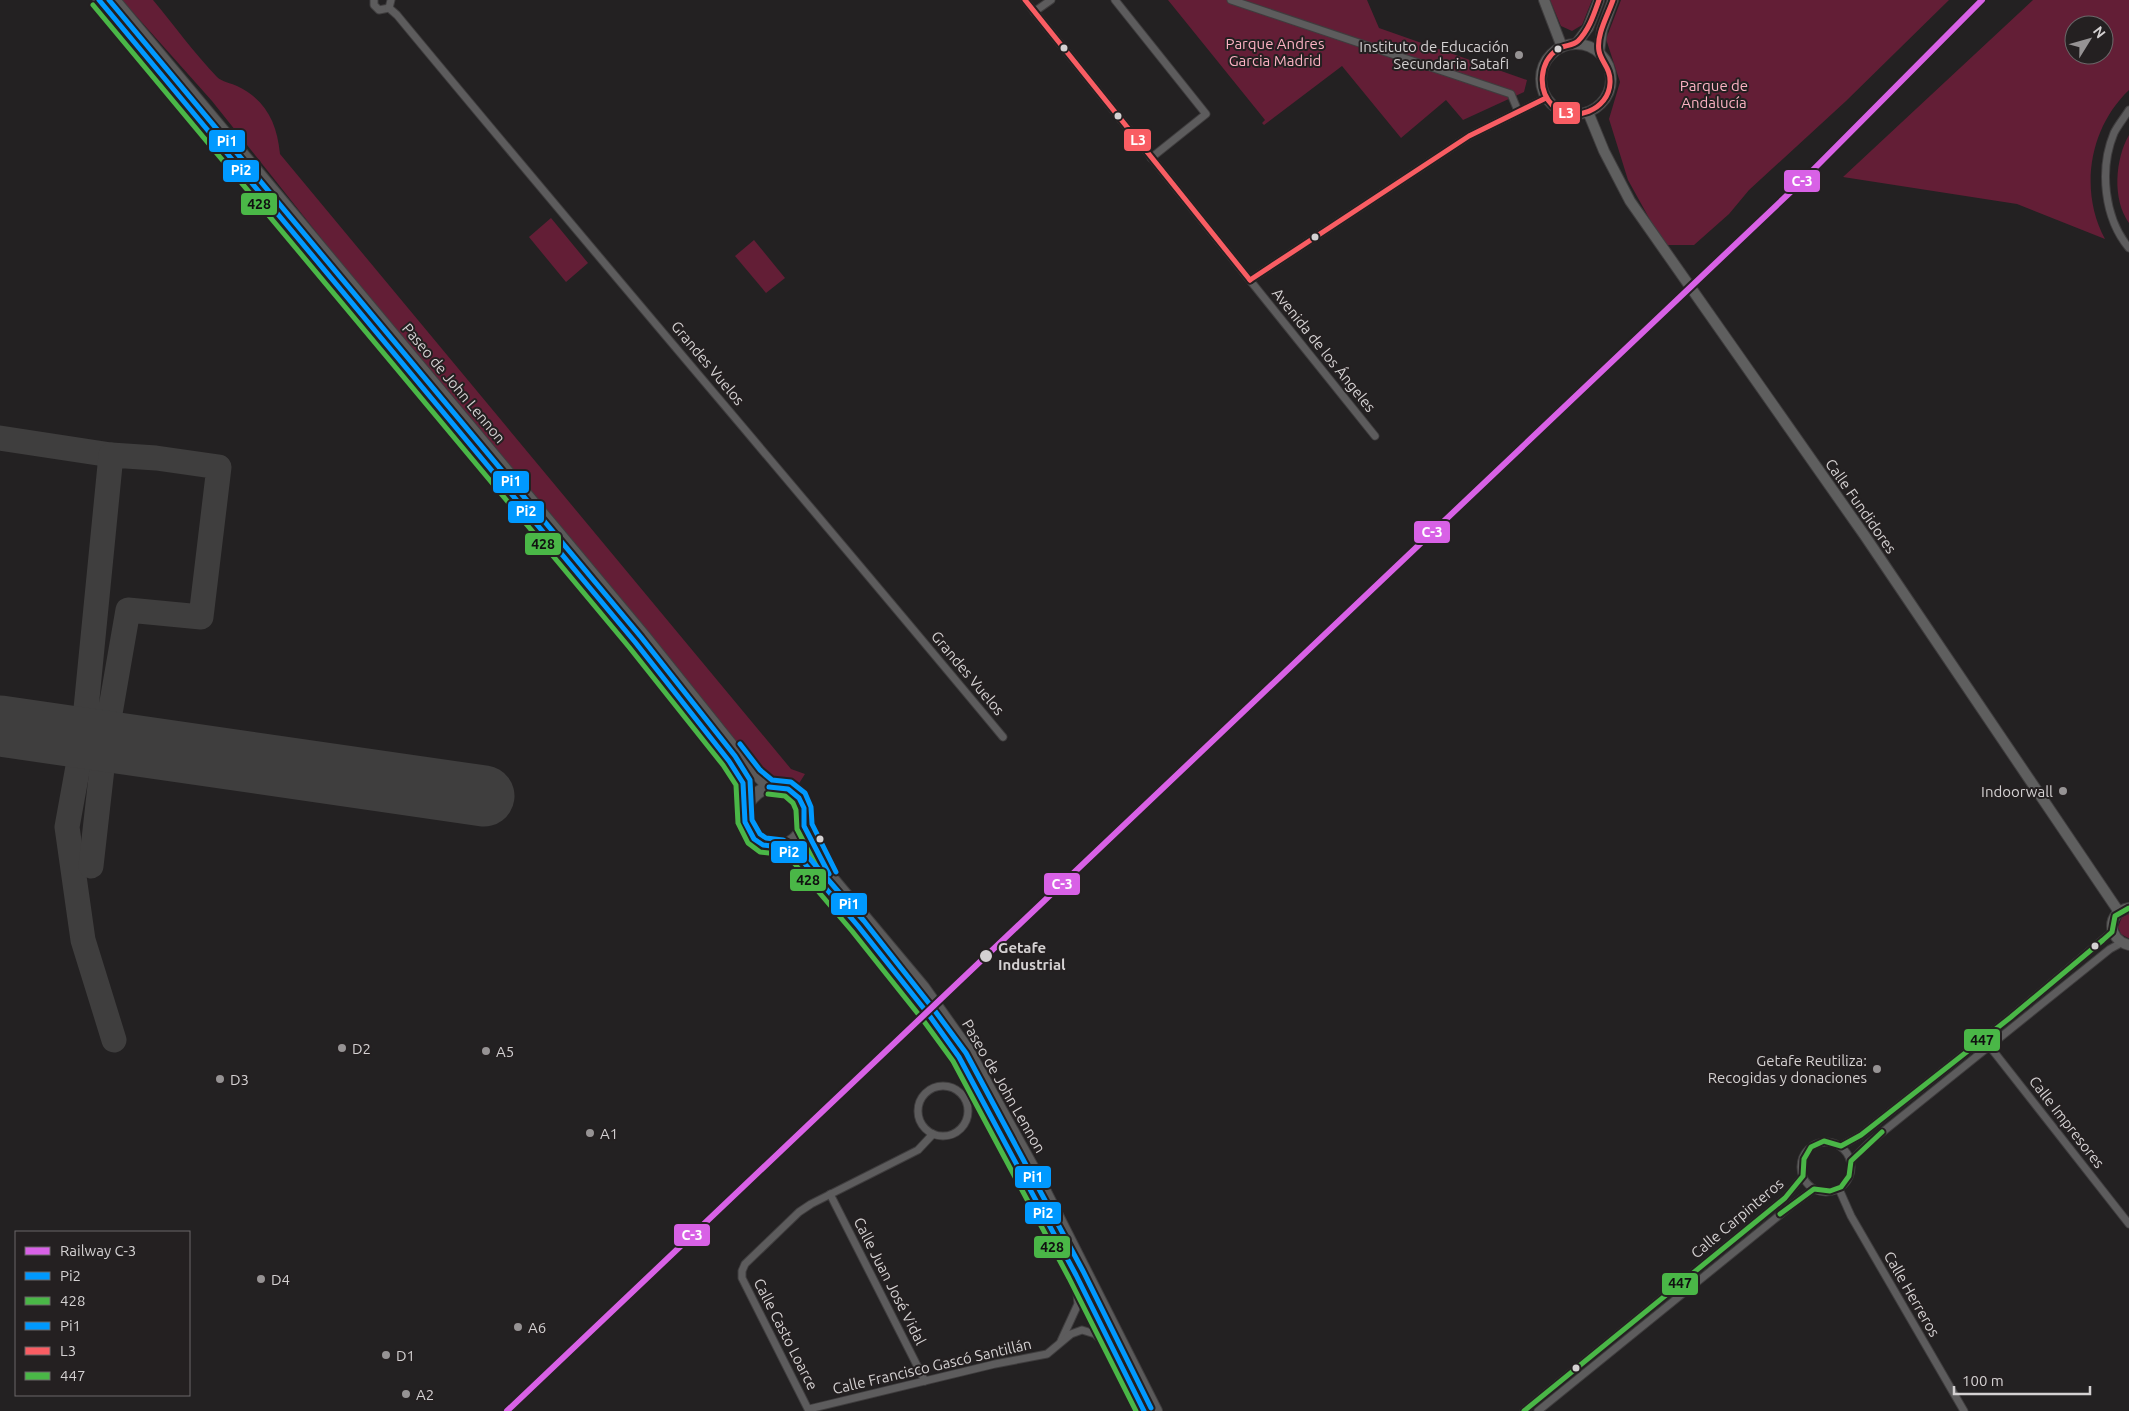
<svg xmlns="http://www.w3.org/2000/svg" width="2129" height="1411" font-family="Ubuntu,sans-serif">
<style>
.green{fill:#631e36;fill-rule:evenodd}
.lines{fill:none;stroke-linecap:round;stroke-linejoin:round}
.taxiway{stroke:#3f3e3e;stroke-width:25}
.runway{stroke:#3f3e3e;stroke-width:61}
.street-casing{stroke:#3f3d3e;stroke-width:9}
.secondary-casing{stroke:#3f3d3e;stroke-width:12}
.highway-casing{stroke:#3f3d3e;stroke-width:14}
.street{stroke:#5d5c5d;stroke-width:7}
.secondary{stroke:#5f5f5f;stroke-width:10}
.highway{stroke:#5b5a5a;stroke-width:12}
.bus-1-casing{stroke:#242021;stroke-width:9}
.bus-2-casing{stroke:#242021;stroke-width:9}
.bus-3-casing{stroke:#242021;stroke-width:9}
.bus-4-casing{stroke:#242021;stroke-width:9}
.bus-5-casing{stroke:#242021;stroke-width:9}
.bus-1{stroke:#09f;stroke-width:5}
.bus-2{stroke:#4ab747;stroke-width:5}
.bus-3{stroke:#09f;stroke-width:5}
.bus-4{stroke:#f95d63;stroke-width:5}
.bus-5{stroke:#4ab747;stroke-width:5}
.rail-1-casing{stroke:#242021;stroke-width:10}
.rail-1{stroke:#d861e6;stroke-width:6}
.bus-dot{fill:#d4d1d2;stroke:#242021;stroke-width:2}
.poi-dot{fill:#969394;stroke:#242021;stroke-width:2}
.labels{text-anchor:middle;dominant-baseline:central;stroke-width:4;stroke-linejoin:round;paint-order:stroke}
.park-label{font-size:15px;fill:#fcb2c3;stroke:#242021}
.poi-label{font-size:15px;fill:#d4d1d2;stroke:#242021;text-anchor:start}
.street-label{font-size:15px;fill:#d4d1d2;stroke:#242021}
.stop-label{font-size:15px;font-weight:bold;fill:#d4d1d2;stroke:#242021;text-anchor:start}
.line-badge{stroke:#242021;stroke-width:2}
.badge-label{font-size:14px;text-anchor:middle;font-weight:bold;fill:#fff}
.pale-badge-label{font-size:14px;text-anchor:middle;font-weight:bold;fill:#111}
</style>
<rect width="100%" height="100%" fill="#232122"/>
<!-- green -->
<g class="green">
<path d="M122 0H153C174 25 194 53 217 77 222 82 231 83 237 86 266 100 277 123 280 154L791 769 805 774 798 785 774 778 750 761 360 287 212 101Z"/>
<polygon points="1168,0 1367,0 1379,28 1527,80 1524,92 1463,120 1446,100 1401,138 1342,66 1264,125 1262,123 1265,120"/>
<polygon points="1550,0 1592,0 1582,25 1572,31 1561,26"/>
<polygon points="1621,0 1949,0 1846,101 1749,190 1729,214 1694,245 1664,245 1628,180 1609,119 1620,82 1606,39"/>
<path d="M2033 0H2129V90C2089 128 2079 191 2105 239L2017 204 1843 177ZM2074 25H2104V55H2074Z"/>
<path d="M2129 135V223C2112 200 2115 159 2129 135Z"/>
<polygon points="551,218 588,263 566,282 529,237"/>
<polygon points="754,240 785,278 766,293 735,256"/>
<polygon points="2129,914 2129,938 2128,938 2121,934 2118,927 2122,917"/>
</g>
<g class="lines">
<!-- taxiway -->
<g class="taxiway">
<polyline points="0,438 111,455"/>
<polygon points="111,455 156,458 219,467 201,617 128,610 105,742 83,739"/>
<polyline points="83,739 67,827 83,940 114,1040"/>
<polyline points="91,866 105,742"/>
</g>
<!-- runway -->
<polyline class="runway" points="0,726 484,796"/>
<!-- street casing -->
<g class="street-casing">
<g id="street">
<polyline points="374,0 374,5 379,10 389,8"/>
<polyline points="1025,0 1375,436"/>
<polyline points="1115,0 1206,114 1151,158"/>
<polyline points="1231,0 1511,94 1518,111"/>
<path d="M389 8 397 15C597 257 802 495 1003 737"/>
<polyline points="389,8 391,0"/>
<polyline points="1034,12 1051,0"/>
<path d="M2129 110C2124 118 2118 125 2114 133 2099 169 2104 218 2129 248"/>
<polyline points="1250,280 1469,136 1546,98"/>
<polyline points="1987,1043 2129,1224"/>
<circle cx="943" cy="1111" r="25"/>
<circle cx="1826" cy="1167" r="25"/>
<polyline points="1841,1146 1861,1135 2011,1017 2112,932"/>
<polyline points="1851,1161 1869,1143 2110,949 2121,943"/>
<polyline points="1839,1189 1851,1216 1964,1411"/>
<polyline points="830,1194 925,1381"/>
<polyline points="1061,1341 1078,1304 1076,1283"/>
<polyline points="809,1409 995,1364 1047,1354 1071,1334 1082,1330 1095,1334 1108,1347"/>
<polyline points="809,1411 742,1278 742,1271 745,1264 799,1212 811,1204 918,1150 933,1134"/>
<polyline points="1524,1411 1785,1198 1803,1176"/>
<polyline points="1538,1411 1792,1205 1814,1189"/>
</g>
</g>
<!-- secondary casing -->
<g class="secondary-casing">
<g id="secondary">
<polyline points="1544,0 1562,47"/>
<circle cx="1576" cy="79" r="35"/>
<polyline points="1576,44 1588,28 1599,0"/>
<polyline points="1599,52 1602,30 1613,0"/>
<polyline points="1588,112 1604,151 1630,201 1865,536 2119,912"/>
<path d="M2129 908C2106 912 2107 940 2129 945"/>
</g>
</g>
<!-- highway casing -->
<g class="highway-casing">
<g id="highway">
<path d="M99 0C213 138 328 276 443 413 523 508 603 602 680 699 699 723 721 746 737 772 752 798 733 844 774 847 784 848 794 841 800 833 822 802 770 760 745 809"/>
<polyline points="114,0 644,636 744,761 769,787"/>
<polyline points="804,826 831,877 923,987 967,1049 1036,1174 1156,1411"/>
<polyline points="780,847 799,857 821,881 929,1015 959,1057 1076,1275 1144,1411"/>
</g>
</g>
<!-- street -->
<use href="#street" class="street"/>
<!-- secondary -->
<use href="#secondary" class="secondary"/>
<!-- highway -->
<use href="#highway" class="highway"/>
<!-- bus-1 casing -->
<g class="bus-1-casing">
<g id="bus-1">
<polyline points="99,0 635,642 729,761 743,783 745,822 754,839 763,845 780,847 799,857 858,926 929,1015 959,1057 1076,1275 1144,1411"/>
<polyline points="769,787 788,789 799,798 804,808 804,826 829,874"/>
</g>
</g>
<!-- bus-2 casing -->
<g class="bus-2-casing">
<g id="bus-2">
<polyline points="93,5 629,647 723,765 736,785 738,823 748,843 760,852 778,854 794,863 852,931 923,1020 953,1061 1069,1278 1136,1411"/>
<polyline points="768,794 785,796 793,803 796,810 797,829 822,877"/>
</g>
</g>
<!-- bus-3 casing -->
<g class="bus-3-casing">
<g id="bus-3">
<polyline points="109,0 641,637 735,756 750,780 752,820 760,834 766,838 783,840 804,852 864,921 935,1011 966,1053 1083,1271 1151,1408"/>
<polyline points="740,744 760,770 772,780 791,782 805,793 811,807 812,824 836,872"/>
</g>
</g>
<!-- bus-4 casing -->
<g class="bus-4-casing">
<g id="bus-4">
<polyline points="1025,0 1250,280"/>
<path d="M1599 0C1594 14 1589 30 1578 41 1573 46 1564 45 1558 49 1539 62 1537 90 1553 106 1573 124 1609 110 1610 83 1611 68 1601 62 1599 51 1596 35 1608 15 1613 0"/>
<polyline points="1250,280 1469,136 1546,98"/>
</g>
</g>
<!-- bus-5 casing -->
<g class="bus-5-casing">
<g id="bus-5">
<polyline points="1780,1214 1814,1189 1830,1191 1841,1187 1849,1176 1851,1161 1882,1132"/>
<polyline points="1524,1411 1785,1198 1803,1176 1804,1159 1811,1147 1824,1141 1841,1146 1861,1135 2011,1017 2103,940 2112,932 2115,916 2129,908"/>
</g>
</g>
<!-- bus-1 -->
<use href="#bus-1" class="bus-1"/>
<!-- bus-2 -->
<use href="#bus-2" class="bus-2"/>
<!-- bus-3 -->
<use href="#bus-3" class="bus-3"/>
<!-- bus-4 -->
<use href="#bus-4" class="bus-4"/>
<!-- bus-5 -->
<use href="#bus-5" class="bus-5"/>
<!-- rail-1 casing -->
<g class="rail-1-casing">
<polyline id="rail-1" points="507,1411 1799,184 1982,0"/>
</g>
<!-- rail-1 -->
<use href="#rail-1" class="rail-1"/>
</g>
<!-- markers -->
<g class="bus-dot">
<circle cx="1064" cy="48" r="4.5"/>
<circle cx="1558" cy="49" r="4.5"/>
<circle cx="1118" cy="116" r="4.5"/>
<circle cx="1315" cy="237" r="4.5"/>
<circle cx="820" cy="839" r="4.5"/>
<circle cx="2095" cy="946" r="4.5"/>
<circle cx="986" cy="956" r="7"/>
<circle cx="1576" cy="1368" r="4.5"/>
</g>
<g class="poi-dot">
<circle cx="1519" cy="55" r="5"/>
<circle cx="2063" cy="791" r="5"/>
<circle cx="342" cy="1048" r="5"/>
<circle cx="486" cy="1051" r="5"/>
<circle cx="1877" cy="1069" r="5"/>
<circle cx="220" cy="1079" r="5"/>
<circle cx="590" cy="1133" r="5"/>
<circle cx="261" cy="1279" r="5"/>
<circle cx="518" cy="1327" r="5"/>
<circle cx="386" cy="1355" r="5"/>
<circle cx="406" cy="1394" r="5"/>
</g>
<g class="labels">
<!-- park labels -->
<g class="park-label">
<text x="1275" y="43">Parque Andres<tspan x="1275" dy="17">Garcia Madrid</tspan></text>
<text x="1714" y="85">Parque de<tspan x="1714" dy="17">Andalucía</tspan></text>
</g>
<!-- poi labels -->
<g class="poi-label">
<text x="1509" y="46" text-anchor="end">Instituto de Educación<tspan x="1509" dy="17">Secundaria Satafi</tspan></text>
<text x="2053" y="791" text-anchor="end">Indoorwall</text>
<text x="352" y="1048">D2</text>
<text x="496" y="1051">A5</text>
<text x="1867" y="1060" text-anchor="end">Getafe Reutiliza:<tspan x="1867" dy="17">Recogidas y donaciones</tspan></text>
<text x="230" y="1079">D3</text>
<text x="600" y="1133">A1</text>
<text x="271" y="1279">D4</text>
<text x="528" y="1327">A6</text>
<text x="396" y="1355">D1</text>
<text x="416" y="1394">A2</text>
</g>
<!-- street labels -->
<g class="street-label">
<text transform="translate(1324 350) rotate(51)">Avenida de los Ángeles</text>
<text transform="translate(708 363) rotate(50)">Grandes Vuelos</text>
<text transform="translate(454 383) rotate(50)">Paseo de John Lennon</text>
<text transform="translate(1861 506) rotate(55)">Calle Fundidores</text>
<text transform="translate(968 673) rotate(50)">Grandes Vuelos</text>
<text transform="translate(1004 1086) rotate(60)">Paseo de John Lennon</text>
<text transform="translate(2067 1122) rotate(52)">Calle Impresores</text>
<text transform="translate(1737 1218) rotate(-40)">Calle Carpinteros</text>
<text transform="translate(890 1281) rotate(63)">Calle Juan José Vidal</text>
<text transform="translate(1912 1294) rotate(60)">Calle Herreros</text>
<text transform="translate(786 1334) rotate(63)">Calle Casto Loarce</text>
<text transform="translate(932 1366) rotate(-13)">Calle Francisco Gascó Santillán</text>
</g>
<!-- stop labels -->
<g class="stop-label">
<text x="998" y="947">Getafe<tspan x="998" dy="17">Industrial</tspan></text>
</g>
</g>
<g class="line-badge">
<rect x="1552" y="101" width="29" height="24" rx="5" fill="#f95d63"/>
<rect x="1123" y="128" width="29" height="24" rx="5" fill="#f95d63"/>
<rect x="208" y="129" width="38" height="24" rx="5" fill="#09f"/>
<rect x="222" y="159" width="38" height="24" rx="5" fill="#09f"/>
<rect x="1783" y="169" width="38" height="24" rx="5" fill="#d861e6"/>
<rect x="240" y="192" width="38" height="24" rx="5" fill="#4ab747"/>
<rect x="492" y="470" width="38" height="24" rx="5" fill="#09f"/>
<rect x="507" y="500" width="38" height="24" rx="5" fill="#09f"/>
<rect x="1413" y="520" width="38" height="24" rx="5" fill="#d861e6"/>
<rect x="524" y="532" width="38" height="24" rx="5" fill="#4ab747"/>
<rect x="770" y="840" width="38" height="24" rx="5" fill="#09f"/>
<rect x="789" y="868" width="38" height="24" rx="5" fill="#4ab747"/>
<rect x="1043" y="872" width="38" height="24" rx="5" fill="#d861e6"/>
<rect x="830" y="892" width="38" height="24" rx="5" fill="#09f"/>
<rect x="1963" y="1028" width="38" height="24" rx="5" fill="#4ab747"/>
<rect x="1014" y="1165" width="38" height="24" rx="5" fill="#09f"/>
<rect x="1024" y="1201" width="38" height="24" rx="5" fill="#09f"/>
<rect x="673" y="1223" width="38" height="24" rx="5" fill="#d861e6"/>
<rect x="1033" y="1235" width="38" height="24" rx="5" fill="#4ab747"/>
<rect x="1661" y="1272" width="38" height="24" rx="5" fill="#4ab747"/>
</g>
<g class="badge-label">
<text x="1566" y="118">L3</text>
<text x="1138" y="145">L3</text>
<text x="227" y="146">Pi1</text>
<text x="241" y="175">Pi2</text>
<text x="1802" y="186">C-3</text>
<text x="511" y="486">Pi1</text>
<text x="526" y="516">Pi2</text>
<text x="1432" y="537">C-3</text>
<text x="789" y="857">Pi2</text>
<text x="1062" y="889">C-3</text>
<text x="849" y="909">Pi1</text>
<text x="1033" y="1182">Pi1</text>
<text x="1043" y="1218">Pi2</text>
<text x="692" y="1240">C-3</text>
</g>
<g class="pale-badge-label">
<text x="259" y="209">428</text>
<text x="543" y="549">428</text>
<text x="808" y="885">428</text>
<text x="1982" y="1045">447</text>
<text x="1052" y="1252">428</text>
<text x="1680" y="1288">447</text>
</g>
<!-- legend -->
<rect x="15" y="1231" width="175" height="165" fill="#242021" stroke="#6a6768"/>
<rect x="25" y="1247" width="25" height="8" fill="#d861e6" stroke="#6a6768"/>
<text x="60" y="1256" font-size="15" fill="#d4d1d2">Railway C-3</text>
<rect x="25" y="1272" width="25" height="8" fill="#0099ff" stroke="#6a6768"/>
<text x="60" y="1281" font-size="15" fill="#d4d1d2">Pi2</text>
<rect x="25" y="1297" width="25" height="8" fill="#4ab747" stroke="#6a6768"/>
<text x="60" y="1306" font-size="15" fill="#d4d1d2">428</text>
<rect x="25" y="1322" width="25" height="8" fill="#0099ff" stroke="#6a6768"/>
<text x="60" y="1331" font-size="15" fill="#d4d1d2">Pi1</text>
<rect x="25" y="1347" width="25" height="8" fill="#f95d63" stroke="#6a6768"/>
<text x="60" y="1356" font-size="15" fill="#d4d1d2">L3</text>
<rect x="25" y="1372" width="25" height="8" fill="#4ab747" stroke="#6a6768"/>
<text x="60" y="1381" font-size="15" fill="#d4d1d2">447</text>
<!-- north arrow -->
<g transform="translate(2089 40) rotate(53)"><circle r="24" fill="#242021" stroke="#6a6768"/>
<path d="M0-4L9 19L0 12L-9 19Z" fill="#969394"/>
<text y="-8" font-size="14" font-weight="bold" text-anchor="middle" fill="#d4d1d2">N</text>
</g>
<!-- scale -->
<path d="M1954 1386v8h136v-8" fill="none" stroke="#d4d1d2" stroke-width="2.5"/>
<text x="1962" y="1386" font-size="15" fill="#d4d1d2" stroke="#242021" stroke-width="4" paint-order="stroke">100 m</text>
</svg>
